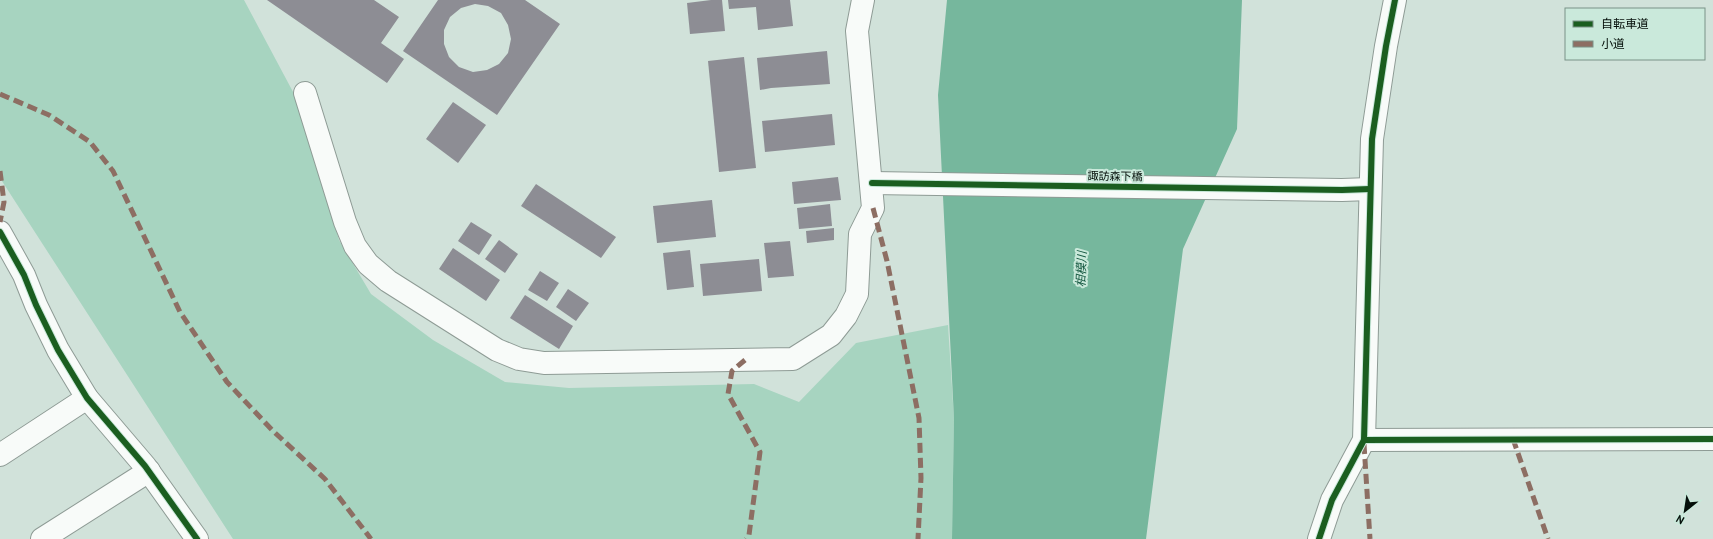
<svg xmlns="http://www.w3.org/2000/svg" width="1713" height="539" font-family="'PT Sans','Noto Sans JP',sans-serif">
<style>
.green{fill:#a7d4c0}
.water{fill:#76b79d}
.building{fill:#8d8d94;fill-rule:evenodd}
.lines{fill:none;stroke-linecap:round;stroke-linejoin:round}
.minor-casing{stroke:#8e9b95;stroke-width:24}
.minor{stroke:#f8fbf9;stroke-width:22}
.quiet{stroke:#8d6e63;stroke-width:5;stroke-dasharray:10 5;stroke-linecap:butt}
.cycleway-casing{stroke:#cae9db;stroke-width:8}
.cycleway{stroke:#1b5e20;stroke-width:6}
.labels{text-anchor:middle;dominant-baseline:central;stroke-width:4;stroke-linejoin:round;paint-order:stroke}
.street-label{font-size:11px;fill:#050f0a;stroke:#cae9db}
.water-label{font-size:12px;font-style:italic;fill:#155841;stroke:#cae9db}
</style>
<rect width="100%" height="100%" fill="#d1e2da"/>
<!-- green -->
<polygon class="green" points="0,0 244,0 300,105 339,240 371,294 433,340 505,382 569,388 754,384 799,402 856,343 948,325 954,419 952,539 233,539 0,178"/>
<!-- water -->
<polygon class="water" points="947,0 1242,0 1237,129 1183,249 1146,539 952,539 954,419 938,95"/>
<!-- building -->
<g class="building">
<polygon points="267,0 374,0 399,17 381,43 404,59 387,83"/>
<path d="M438 0H525L560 24 497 115 403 51ZM475 4 488 6 501 13 508 25 511 39 508 53 499 64 487 70 473 72 459 67 449 57 444 44V30L450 17 461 8Z"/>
<polygon points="711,0 722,0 725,31 690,34 687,3"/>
<polygon points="728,0 790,0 793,26 758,30 756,7 729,9"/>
<polygon points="827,51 830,84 771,88 760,90 757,58"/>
<polygon points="744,57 756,168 719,172 708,61"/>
<polygon points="453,102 486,125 458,163 426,139"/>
<polygon points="832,114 835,145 765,152 762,121"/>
<polygon points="838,177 841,200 794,204 792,182"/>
<polygon points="536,184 616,237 601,258 521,206"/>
<polygon points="712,200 716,237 657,243 653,206"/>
<polygon points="830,204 832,226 799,229 797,208"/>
<polygon points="471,222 492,235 479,255 458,241"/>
<polygon points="834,228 834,240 807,243 806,231"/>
<polygon points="499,240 518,254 505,273 485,259"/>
<polygon points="790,241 794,276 768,278 764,243"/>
<polygon points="453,248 500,280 486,301 439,269"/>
<polygon points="690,250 694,287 667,290 663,253"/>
<polygon points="759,259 762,291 703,296 700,264"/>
<polygon points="540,271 559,283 547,301 528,290"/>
<polygon points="568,289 589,303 576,321 556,307"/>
<polygon points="525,295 573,326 559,349 510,318"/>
</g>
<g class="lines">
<!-- minor casing -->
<g class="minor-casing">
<g id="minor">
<polyline points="305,93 345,222 355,246 368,264 388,281 497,350 519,359 544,363 793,359 831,335 846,316 857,294 860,234 873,208 857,31 863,0"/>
<polyline points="872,183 1342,190 1370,189"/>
<polyline points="0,232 24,275 36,305 58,350 87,398 145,466 197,539"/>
<polyline points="1364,440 1713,439"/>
<polyline points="0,455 87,398"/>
<polyline points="42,539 149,471"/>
<polyline points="1319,539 1332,500 1364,440 1372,139 1386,46 1395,0"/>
</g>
</g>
<!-- minor -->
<use href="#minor" class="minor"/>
<!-- quiet -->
<g class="quiet">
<polyline points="0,94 49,115 90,142 113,171 180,312 227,382 273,431 325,479 371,539"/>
<polyline points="0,171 4,202 0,222"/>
<polyline points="873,208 887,261 919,418 921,478 918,539"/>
<polyline points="745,360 732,371 728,394 760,452 749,535 746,539"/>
<polyline points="1513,439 1548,539"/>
<polyline points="1364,444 1370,539"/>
</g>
<!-- cycleway casing -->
<g class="cycleway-casing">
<g id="cycleway">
<polyline points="872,183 1342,190 1370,189"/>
<polyline points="0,232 24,275 36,305 58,350 87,398 145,466 197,539"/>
<polyline points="1364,440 1713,439"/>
<polyline points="1319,539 1332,500 1364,440 1372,139 1386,46 1395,0"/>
</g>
</g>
<!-- cycleway -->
<use href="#cycleway" class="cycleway"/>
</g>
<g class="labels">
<!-- street labels -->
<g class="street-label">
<text transform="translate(1115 176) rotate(1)">諏訪森下橋</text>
</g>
<!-- water labels -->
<g class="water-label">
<text transform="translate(1081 269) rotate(-88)">相模川</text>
</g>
</g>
<!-- legend -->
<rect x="1565" y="8" width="140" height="52" fill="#cae9db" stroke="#7b9287"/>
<rect x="1573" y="21" width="20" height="6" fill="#1b5e20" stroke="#7b9287"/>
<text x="1601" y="28" font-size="12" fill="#050f0a">自転車道</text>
<rect x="1573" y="41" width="20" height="6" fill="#8d6e63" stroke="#7b9287"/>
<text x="1601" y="48" font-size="12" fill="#050f0a">小道</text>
<!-- north arrow -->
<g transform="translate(1685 511) rotate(210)" stroke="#cae9db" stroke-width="3" paint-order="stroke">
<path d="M0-3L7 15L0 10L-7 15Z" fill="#050f0a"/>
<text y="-6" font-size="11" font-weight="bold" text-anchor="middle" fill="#050f0a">N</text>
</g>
</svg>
